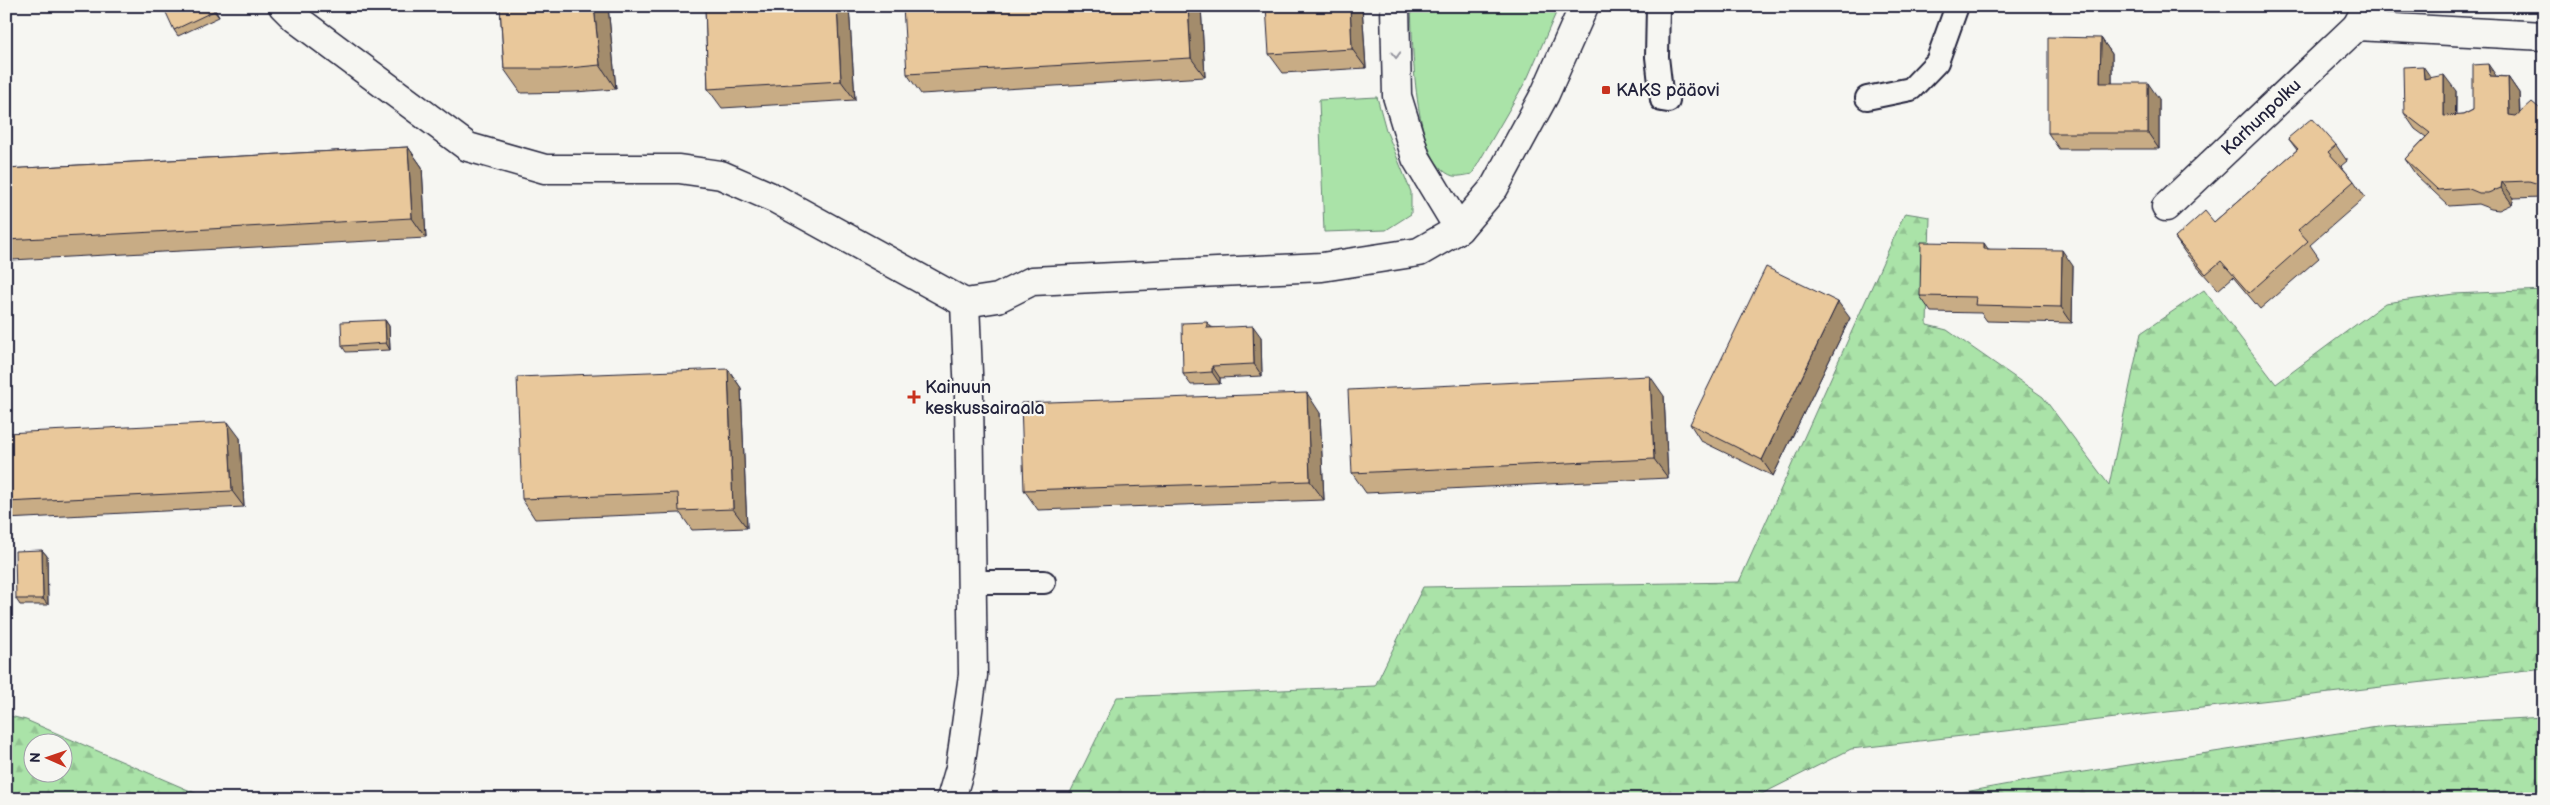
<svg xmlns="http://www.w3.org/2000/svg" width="2550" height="805" font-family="'Balsamiq Sans',sans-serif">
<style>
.grass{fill:#aae3a8;stroke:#668272}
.forest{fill:url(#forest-firs);stroke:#668272;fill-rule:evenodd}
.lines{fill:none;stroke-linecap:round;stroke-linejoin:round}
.lane-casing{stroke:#22223b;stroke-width:26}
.street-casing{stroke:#22223b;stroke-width:31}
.lane{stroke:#f6f6f2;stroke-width:22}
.street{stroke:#f6f6f2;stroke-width:28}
.wall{fill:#c8ac85;stroke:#22223b}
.shaded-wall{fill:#a38c6c;stroke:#22223b}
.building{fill:#e9c89b;stroke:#22223b}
.oneway{stroke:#9797a0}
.poi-dot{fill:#c8321e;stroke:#f6f6f2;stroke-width:2}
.labels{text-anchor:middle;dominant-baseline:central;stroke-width:4.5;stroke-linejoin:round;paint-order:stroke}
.poi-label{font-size:18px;fill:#22223b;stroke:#f6f6f2;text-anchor:start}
.street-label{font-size:18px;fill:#22223b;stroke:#f6f6f2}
</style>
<defs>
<pattern id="forest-firs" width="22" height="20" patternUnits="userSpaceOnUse" patternTransform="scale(1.25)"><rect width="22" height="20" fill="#aae3a8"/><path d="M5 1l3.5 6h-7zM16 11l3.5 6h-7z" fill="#92c292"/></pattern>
</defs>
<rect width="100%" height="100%" fill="#f6f6f2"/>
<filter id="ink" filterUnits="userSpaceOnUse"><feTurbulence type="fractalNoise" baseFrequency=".02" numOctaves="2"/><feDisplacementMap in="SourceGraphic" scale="10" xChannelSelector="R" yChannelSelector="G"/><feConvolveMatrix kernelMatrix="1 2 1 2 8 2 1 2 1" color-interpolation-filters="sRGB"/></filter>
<g filter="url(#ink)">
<!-- grass -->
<g class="grass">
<path d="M1411 6H1559L1528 77 1472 174C1466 175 1458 177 1453 176 1412 164 1413 41 1411 6Z"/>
<polygon points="1377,97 1386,130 1411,192 1411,214 1386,230 1324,232 1319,100"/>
</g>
<!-- forest -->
<g class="forest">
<polygon points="1905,213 1930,217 1927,325 1947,330 2043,397 2109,485 2141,333 2204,290 2276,384 2385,303 2454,294 2544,290 2544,668 1851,749 1752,799 1067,799 1117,697 1375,686 1423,587 1739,582"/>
<path d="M6 715 26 720 209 799H6ZM32 742H62V772H32Z"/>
<polygon points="2544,717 2544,799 1926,799 2031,780 2384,726"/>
</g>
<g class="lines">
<!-- lane casing -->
<g class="lane-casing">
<g id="lane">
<polyline points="1658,6 1657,57 1662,100 1668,101"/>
<polyline points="1867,98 1911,89 1937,62 1957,6"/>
<polyline points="973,582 1044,582"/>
</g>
</g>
<!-- street casing -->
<g class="street-casing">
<g id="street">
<polyline points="283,6 295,18 468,147 545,169 679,169 721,175 776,199 965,303 998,298 1032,281 1322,267 1419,252 1459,229 1494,188 1545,94 1584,6"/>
<polyline points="1395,6 1397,96 1416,158 1459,229"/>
<polyline points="2367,6 2357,26 2544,36"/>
<path id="s1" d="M2166 207 2357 26"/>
<polyline points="951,799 960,768 973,675 969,397 965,303"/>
</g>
</g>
<!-- lane -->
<use href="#lane" class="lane"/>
<!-- street -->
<use href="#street" class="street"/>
</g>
<!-- wall -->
<g class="wall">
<polygon points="213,6 219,17 178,36 174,30"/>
<polygon points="500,6 608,6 616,89 575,92 521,93 504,69"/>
<polygon points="705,6 849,6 855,100 722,108 708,89"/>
<polygon points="1201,6 1205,77 921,94 907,74"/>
<polygon points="1362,6 1366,68 1283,73 1269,54"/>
<polygon points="2173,6 2238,6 2238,10 2174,8"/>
<polygon points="2101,38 2112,54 2112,83 2159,99 2159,149 2059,149 2048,133"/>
<polygon points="2497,76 2508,77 2519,93 2520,112 2544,112 2544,198 2541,197 2514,198 2512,204 2499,210 2491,209 2478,204 2449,206 2416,175 2405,159 2426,137 2415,129 2404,113 2431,78 2456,91 2456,116 2463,115 2473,110"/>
<polygon points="2288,138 2336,145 2347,161 2341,166 2354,181 2365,197 2310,245 2319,258 2260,309 2233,277 2218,290 2186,254 2175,238 2214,222 2297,150"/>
<polygon points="408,147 422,167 426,238 12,260 6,252 6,169"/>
<polygon points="1988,249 2073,266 2072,323 1987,321 1981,313 1931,312 1920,296"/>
<polygon points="1850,318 1773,476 1701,441 1690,424"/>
<polygon points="385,320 389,326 390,350 346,352 342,346"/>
<polygon points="1211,327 1261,337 1262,376 1220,378 1220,384 1191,385 1183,374"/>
<polygon points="728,369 741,388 747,528 692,530 680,513 535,519 522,499"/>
<polygon points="1664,396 1668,478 1366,493 1352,473"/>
<polygon points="1320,413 1324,500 1038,510 1024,490"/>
<polygon points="6,433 240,438 244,507 6,519"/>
<polygon points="42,550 47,556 48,605 20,605 16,599"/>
</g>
<!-- shaded-wall -->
<g class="shaded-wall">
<polygon points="212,6 213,6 219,17 214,11"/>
<polygon points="594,6 608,6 616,89 600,65"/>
<polygon points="837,6 849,6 855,100 841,81"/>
<polygon points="1188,6 1201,6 1205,77 1191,58"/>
<polygon points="1350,6 1362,6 1366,68 1352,49"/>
<polygon points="2101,38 2112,54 2112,99 2100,83"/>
<polygon points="2488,64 2499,80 2490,76"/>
<polygon points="2423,66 2434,82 2424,79"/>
<polygon points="2444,75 2456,91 2455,132 2444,116"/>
<polygon points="2508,77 2519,93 2520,131 2509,115"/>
<polygon points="2148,83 2159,99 2159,149 2148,133"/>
<polygon points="408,147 422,167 426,238 412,218"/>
<polygon points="2502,182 2514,198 2512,204 2501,188"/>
<polygon points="1984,243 1995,259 1984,249"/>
<polygon points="2062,250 2073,266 2072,323 2061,307"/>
<polygon points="1838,302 1850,318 1773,476 1762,460"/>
<polygon points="385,320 389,326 390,350 386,343"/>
<polygon points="1207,322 1216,333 1207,328"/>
<polygon points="1253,326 1261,337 1262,376 1254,364"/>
<polygon points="1212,366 1220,378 1220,384 1212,372"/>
<polygon points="728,369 741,388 747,528 733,509"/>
<polygon points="1650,376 1664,396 1668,478 1654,459"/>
<polygon points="1307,393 1320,413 1324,500 1310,481"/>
<polygon points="228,422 240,438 244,507 232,491"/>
<polygon points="42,550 47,556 48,605 43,599"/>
</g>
<!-- building -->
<g class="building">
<polygon points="163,6 212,6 214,11 174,30"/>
<polygon points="500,6 594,6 600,65 559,69 504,69"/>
<polygon points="705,6 837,6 841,81 708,89"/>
<polygon points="903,6 1188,6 1191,58 907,74"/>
<polygon points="1266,6 1350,6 1352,49 1269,54"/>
<polygon points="2048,37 2101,38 2100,83 2148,83 2148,133 2048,133"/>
<polygon points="2488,64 2490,76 2508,77 2509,115 2516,116 2532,102 2544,112 2544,185 2542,185 2529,181 2502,182 2501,188 2488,193 2479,193 2467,188 2438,190 2405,159 2430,133 2404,113 2403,67 2423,66 2424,79 2444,75 2444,116 2463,115 2473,110 2473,65"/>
<polygon points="2312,118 2336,145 2328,152 2354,181 2298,230 2308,241 2249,293 2221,261 2206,274 2175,238 2205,211 2214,222 2298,149 2288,138"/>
<polygon points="408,147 412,218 6,240 6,169"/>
<polygon points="1921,242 1984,243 1984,249 2062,250 2061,307 1975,305 1976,297 1920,296"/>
<polygon points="1766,267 1838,302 1762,460 1690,424"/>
<polygon points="385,320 386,343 342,346 341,322"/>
<polygon points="1207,322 1207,328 1253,326 1254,364 1212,366 1212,372 1183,374 1182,323"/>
<polygon points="728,369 733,509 679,511 678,493 522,499 517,377"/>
<polygon points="1650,376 1654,459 1352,473 1348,390"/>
<polygon points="1307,393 1310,481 1024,490 1021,403"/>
<polygon points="228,422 232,491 6,502 6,433"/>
<polygon points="42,550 43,599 16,599 15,551"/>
</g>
<!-- one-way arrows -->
<defs><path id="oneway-chevron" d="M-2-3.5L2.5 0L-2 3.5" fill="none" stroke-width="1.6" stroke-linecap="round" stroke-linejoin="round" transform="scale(1.25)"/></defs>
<use class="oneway" href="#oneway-chevron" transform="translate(1396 55) rotate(88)"/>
</g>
<!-- markers -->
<g class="poi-dot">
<rect x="1601" y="85" width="10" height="10" rx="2.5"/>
<path d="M911.5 389.5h5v5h5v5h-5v5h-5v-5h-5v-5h5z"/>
</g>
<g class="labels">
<!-- poi labels -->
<g class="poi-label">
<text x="1616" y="90">KAKS pääovi</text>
<text x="925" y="387">Kainuun<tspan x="925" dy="21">keskussairaala</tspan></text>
</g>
<!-- street labels -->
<g class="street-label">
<text stroke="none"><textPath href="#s1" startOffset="131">Karhunpolku</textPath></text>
</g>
</g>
<!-- margin -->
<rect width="2550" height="805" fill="none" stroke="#f6f6f2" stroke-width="25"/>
<rect x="12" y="12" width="2525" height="780" fill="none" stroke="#22223b" stroke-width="2" filter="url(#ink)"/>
<!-- north arrow -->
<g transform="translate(48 758) rotate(272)"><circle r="24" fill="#f6f6f2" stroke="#a1a1a9"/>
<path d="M0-4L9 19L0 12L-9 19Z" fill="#c8321e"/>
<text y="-8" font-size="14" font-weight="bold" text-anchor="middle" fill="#22223b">N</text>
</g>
</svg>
